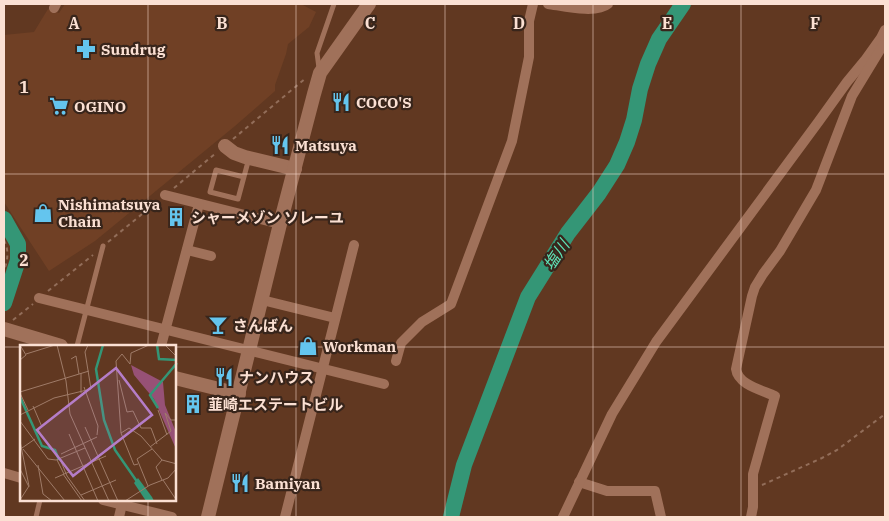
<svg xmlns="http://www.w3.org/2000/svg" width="889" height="521" font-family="'IBM Plex Serif','Noto Sans JP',serif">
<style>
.built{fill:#704025}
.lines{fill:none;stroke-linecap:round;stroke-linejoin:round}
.river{stroke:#349676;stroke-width:16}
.path{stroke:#926d59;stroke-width:2;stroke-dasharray:4 4;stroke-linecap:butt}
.lane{stroke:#a0715a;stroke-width:5}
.street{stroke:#a0715a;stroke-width:10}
.secondary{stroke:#a0715a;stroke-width:14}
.grid{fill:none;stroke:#fbe0d3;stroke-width:1;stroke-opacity:0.55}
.labels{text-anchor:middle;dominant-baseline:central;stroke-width:4.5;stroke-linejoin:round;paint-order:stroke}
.poi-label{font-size:15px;font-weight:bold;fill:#fbe0d3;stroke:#38251b;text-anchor:start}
.water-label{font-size:16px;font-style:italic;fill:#5fe3b7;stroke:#38251b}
.inset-river{fill:none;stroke:#349676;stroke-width:2.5}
.inset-road{fill:none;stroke:#9f7b68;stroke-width:1}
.view{fill:#b57dc8;fill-opacity:0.15;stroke:#b57dc8;stroke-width:2.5}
.inset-edge{fill:none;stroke:#fbe0d3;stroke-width:2.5}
.grid-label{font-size:16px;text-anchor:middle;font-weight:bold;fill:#fbe0d3;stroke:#38251b;stroke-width:4.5;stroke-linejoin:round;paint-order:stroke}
</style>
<rect width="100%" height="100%" fill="#613821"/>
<!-- built -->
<polygon class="built" points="65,4 301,4 316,12 309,27 288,44 286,54 275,85 275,91 235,126 95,241 49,271 4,202 4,35 34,32 48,9 59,13"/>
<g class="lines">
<!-- river -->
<g class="river">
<polyline points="4,219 18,244 18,260 4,303"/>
<polyline points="451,517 464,465 528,297 568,233 599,193 617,165 627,142 634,120 640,89 648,64 659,39 683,4"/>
</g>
<!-- path -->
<g class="path">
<polyline points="233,139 306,78"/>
<polyline points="174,188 216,153"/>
<path d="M4 240C9 250 8 260 4 270"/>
<polyline points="108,242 158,201"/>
<polyline points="48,291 93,255"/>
<polyline points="13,320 33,304"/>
<polyline points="762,485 822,458 837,450 885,414"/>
</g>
<!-- lane -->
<g class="lane">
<polyline points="319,68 317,53 334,4"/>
<polyline points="244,177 216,170 210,192 238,199 249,158"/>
<polyline points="77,346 103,246"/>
<polyline points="36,517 40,500"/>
</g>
<!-- street -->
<g class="street">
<path d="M548 4C563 6 596 14 608 4"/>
<polyline points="54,8 56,4"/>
<polyline points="165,195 280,224"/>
<polyline points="187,250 211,256"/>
<polyline points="39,298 384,384"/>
<polyline points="262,300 335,318"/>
<polyline points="161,346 199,204"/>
<polyline points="396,361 401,343 422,322 451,304 512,141 529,57 529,21 533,4"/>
<polyline points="4,473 21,478"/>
<polyline points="579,482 607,491 655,491 661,517"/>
<polyline points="103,500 172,517"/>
<polyline points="119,517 123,500"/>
<polyline points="285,517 354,245"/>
<polyline points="563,517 612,414 656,342 819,121 847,82 866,59 881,38 885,30"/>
<path d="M751 517 753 507V474L775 396C762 390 738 385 736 369L752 296 755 287 763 274 780 251 816 190 852 96 883 45"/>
</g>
<!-- secondary -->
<g class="secondary">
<polyline points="225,146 234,153 245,157 295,169"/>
<polyline points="4,329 61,346"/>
<polyline points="175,378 239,394"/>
<polyline points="208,517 280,224 314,94 320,73 369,4"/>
</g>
</g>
<!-- grid -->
<path class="grid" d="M148 4V346M296 4V517M445 4V517M593 4V517M741 4V517M4 174H885M4 347H21M175 347H885M148 500V517"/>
<!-- icons -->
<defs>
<g id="pharmacy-bare" transform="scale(1.5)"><path d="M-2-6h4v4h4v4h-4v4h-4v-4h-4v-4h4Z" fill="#64c5ee" stroke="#38251b" stroke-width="2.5" paint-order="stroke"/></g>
<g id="restaurant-bare" transform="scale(1.5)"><path d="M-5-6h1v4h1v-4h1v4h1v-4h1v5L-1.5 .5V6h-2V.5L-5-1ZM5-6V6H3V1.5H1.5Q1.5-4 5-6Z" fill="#64c5ee" stroke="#38251b" stroke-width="2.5" paint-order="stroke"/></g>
<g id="supermarket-bare" transform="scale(1.5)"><path d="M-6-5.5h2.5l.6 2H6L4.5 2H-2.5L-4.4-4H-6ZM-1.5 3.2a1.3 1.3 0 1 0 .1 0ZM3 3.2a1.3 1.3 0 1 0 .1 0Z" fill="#64c5ee" stroke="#38251b" stroke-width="2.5" paint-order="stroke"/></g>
<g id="shop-bare" transform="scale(1.5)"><path d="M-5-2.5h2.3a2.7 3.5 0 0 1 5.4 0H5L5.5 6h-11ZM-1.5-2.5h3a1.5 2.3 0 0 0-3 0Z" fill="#64c5ee" stroke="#38251b" stroke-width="2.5" paint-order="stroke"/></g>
<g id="building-bare" transform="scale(1.5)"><path d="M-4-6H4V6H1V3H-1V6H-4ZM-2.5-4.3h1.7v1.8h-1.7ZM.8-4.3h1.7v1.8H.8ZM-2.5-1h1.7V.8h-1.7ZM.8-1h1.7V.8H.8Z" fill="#64c5ee" stroke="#38251b" stroke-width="2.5" paint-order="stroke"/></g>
<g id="bar-bare" transform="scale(1.5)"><path d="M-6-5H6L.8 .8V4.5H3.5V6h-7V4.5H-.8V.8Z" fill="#64c5ee" stroke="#38251b" stroke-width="2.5" paint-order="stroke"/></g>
</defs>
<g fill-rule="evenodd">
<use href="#pharmacy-bare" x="86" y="49"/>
<use href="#restaurant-bare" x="341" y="102"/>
<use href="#supermarket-bare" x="59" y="106"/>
<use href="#restaurant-bare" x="280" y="145"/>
<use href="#shop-bare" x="43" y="213"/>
<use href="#building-bare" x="176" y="217"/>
<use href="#bar-bare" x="218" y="325"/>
<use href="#shop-bare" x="308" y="346"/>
<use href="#restaurant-bare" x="224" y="377"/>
<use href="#building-bare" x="193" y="404"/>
<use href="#restaurant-bare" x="240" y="483"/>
</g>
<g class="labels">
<!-- poi labels -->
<g class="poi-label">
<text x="101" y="49">Sundrug</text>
<text x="356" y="102">COCO'S</text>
<text x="74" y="106">OGINO</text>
<text x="295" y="145">Matsuya</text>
<text x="58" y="204">Nishimatsuya<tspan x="58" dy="17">Chain</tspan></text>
<text x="191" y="217">シャーメゾン ソレーユ</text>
<text x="233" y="325">さんばん</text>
<text x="323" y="346">Workman</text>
<text x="239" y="377">ナンハウス</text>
<text x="208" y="404">韮崎エステートビル</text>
<text x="255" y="483">Bamiyan</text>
</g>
<!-- water labels -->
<g class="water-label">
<text transform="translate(556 255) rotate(-56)">塩川</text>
</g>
</g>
<!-- overview -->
<g transform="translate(20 345)">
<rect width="156" height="156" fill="#613821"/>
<path d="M111 20 143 37 145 60 156 87V104L134 54 114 30Z" fill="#975176"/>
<path d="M118 133 132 152 134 156H126L114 138Z" fill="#349676"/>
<path class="inset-river" d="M83 0 76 24 84 75 95 105 118 138M137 0 139 14 157 15M0 52 22 101 35 105 39 115M138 63 130 50 157 18"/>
<path class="inset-road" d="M37 0 46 36 50 69 89 156M145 0 157 12M6 9 35 0M51 14 56 11 59 29M0 15 6 10 0 0M61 28V48M99 35 107 67 113 66 121 83H131L137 99M64 42 78 81 77 90M0 47 69 26M0 48 8 65M13 61 22 82M138 65 147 90M0 70 34 53 71 44 65 7 68 0M0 76 28 114 36 115 65 103M65 82 98 156M101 88 109 83 121 91 142 115 157 119M49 89 78 156M0 96 9 141 0 155M130 102 151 86 145 68 151 75H157M2 103 15 94M3 104 45 156M41 109 77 92M40 114 47 131 65 156M37 115 44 129M142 115 136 122 142 135M118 119 114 120 101 88 96 16 102 9 110 19 111 8 129 0M18 120 23 149 32 156M0 124 9 142M43 129 62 156M35 133 86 111M143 135 157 156M128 141 117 114 132 104M61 150 96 135M105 156 130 140 148 133 157 123"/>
<path class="view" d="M96 23 132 70 53 131 17 85Z"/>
<rect width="156" height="156" class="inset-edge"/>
</g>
<g class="grid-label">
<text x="74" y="29">A</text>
<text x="222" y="29">B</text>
<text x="370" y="29">C</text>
<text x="519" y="29">D</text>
<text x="667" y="29">E</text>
<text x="815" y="29">F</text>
<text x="24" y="93">1</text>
<text x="24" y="266">2</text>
</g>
<!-- border -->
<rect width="889" height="521" fill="none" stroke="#fbe0d3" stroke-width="10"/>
</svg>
